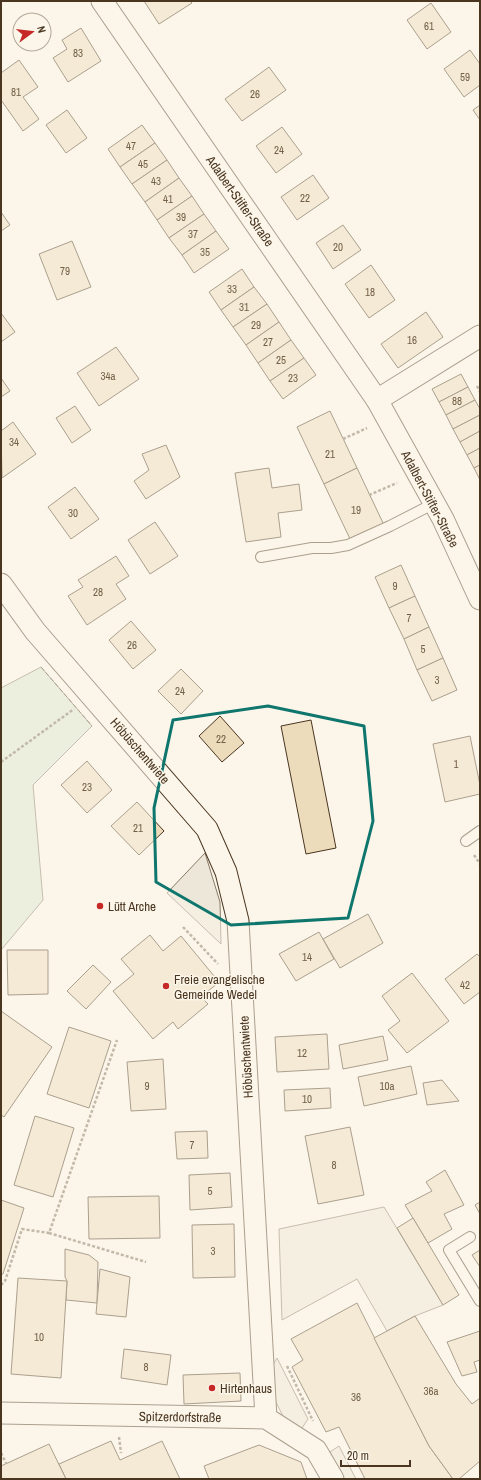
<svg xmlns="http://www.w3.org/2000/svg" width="481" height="1480" font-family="'Archivo Narrow',sans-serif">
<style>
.green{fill:#dce7d0;stroke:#887966}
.parking{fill:#ede7d9;stroke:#887966}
.building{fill:#ecdcbc;stroke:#4a3520}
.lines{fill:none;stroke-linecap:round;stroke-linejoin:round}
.service-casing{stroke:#4a3520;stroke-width:12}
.minor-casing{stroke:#4a3520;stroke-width:23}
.path{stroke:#7f6f5c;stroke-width:2.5;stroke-dasharray:3 2;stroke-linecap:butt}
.service{stroke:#fbf6e9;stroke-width:10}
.minor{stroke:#fbf6e9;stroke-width:21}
.fence{stroke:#4a3520;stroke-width:1;stroke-dasharray:5 2;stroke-linecap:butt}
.marked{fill:none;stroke:#0f766e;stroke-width:3;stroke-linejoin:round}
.poi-dot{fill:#c62828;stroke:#fbf6e9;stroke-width:1.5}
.labels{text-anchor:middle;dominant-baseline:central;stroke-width:3;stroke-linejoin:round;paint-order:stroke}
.number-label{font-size:11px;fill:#725f47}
.street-label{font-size:13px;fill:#4a3520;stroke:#fbf6e9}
.poi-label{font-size:13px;fill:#4a3520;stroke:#fbf6e9;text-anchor:start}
</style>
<rect width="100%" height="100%" fill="#fbf6e9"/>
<!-- green -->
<polygon class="green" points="41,667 92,726 33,785 43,900 1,950 1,688"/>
<!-- parking -->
<g class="parking">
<polygon points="205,853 220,902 221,944 167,893"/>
<polygon points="384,1207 443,1305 415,1316 387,1331 357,1279 282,1320 279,1229"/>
<polygon points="277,1358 308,1419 300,1431 283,1416 264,1379"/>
<polygon points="339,1446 356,1479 344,1479 330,1452"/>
</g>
<!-- building -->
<g class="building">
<polygon points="144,1 190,1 192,3 159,24"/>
<polygon points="431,3 451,32 427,49 407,20"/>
<polygon points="81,28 101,61 68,82 53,58 67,49 62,40"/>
<polygon points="470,50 480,64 480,85 464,97 444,69"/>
<polygon points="19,60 38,87 23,97 39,119 23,131 1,100 1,73"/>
<polygon points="269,67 286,90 242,121 225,99"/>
<polygon points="480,105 480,120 473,110"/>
<polygon points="67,110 87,138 66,153 46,125"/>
<polygon points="142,125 155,143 120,167 108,149"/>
<polygon points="282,127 302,154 276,173 256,146"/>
<polygon points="155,143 167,160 132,184 120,167"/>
<polygon points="167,160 179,178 145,202 132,184"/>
<polygon points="313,175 329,198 297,220 281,197"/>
<polygon points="179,178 192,196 157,220 145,202"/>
<polygon points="192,196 204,214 169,238 157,220"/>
<polygon points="1,212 10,225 1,231"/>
<polygon points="204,214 216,231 182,255 169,238"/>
<polygon points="343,225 361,250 333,269 316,243"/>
<polygon points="216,231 229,249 194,273 182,255"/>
<polygon points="72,241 91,287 57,300 39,254"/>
<polygon points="371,265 395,300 369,318 345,284"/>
<polygon points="242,269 254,287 221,310 209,292"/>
<polygon points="254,287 267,304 233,327 221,310"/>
<polygon points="267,304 279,322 246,345 233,327"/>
<polygon points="426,312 443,337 398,368 381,344"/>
<polygon points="1,313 15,332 1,342"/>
<polygon points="279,322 291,340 258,363 246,345"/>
<polygon points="291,340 304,358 270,381 258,363"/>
<polygon points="116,347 139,379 99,406 77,373"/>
<polygon points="304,358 316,375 283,399 270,381"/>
<polygon points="461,374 468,387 439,402 432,389"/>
<polygon points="1,378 10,391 1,397"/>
<polygon points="468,387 475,400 446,415 439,402"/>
<polygon points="475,400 480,409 480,415 453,429 446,415"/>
<polygon points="75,406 91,430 72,443 56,418"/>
<polygon points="330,411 357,468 324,484 297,427"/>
<polygon points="480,415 480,431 460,442 453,429"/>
<polygon points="13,422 36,454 2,478 1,431"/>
<polygon points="480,431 480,448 467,455 460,442"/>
<polygon points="166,445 180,477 146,499 134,481 149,470 142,454"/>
<polygon points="480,448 480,465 474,468 467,455"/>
<polygon points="480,465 480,480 474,468"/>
<polygon points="269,468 272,488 299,484 302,510 278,513 281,537 246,542 235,473"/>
<polygon points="357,468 384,525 351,541 324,484"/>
<polygon points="75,487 99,519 71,539 48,507"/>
<polygon points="155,522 178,556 150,574 128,540"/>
<polygon points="116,556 129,576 116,584 126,599 87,625 68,596 83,587 78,580"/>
<polygon points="401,565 415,596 389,608 375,577"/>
<polygon points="415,596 429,627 404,639 389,608"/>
<polygon points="131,621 156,650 133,669 109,640"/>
<polygon points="429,627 443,658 417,670 404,639"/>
<polygon points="443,658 457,690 432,701 417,670"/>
<polygon points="181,669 203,691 181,714 158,691"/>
<polygon points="220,716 244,743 222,762 199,736"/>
<polygon points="311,720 336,848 306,854 281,726"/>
<polygon points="470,736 480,785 480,794 445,802 433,744"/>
<polygon points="87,761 112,790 87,813 61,785"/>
<polygon points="137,802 164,831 139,855 111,826"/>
<polygon points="368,914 383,943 340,968 323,939"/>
<polygon points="319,932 334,959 296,981 279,954"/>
<polygon points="150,935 163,951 181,936 219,982 201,997 208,1004 178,1029 173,1022 153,1039 113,991 134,974 121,959"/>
<polygon points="7,950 48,950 48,994 8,995"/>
<polygon points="477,954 480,957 480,992 464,1004 445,979"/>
<polygon points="93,965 111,982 86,1009 67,991"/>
<polygon points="412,973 449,1021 407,1053 388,1030 400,1021 382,996"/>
<polygon points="1,1011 52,1047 4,1117 1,1115"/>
<polygon points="69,1027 111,1041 89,1108 47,1094"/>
<polygon points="327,1034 329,1069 277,1072 275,1037"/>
<polygon points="383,1036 388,1060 343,1069 339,1045"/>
<polygon points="163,1059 166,1109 131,1111 127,1062"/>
<polygon points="411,1066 417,1094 364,1106 358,1077"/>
<polygon points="442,1080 459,1101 427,1105 423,1083"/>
<polygon points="330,1088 331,1108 285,1111 284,1090"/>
<polygon points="35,1116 74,1128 53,1197 14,1185"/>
<polygon points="350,1127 364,1195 318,1204 305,1136"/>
<polygon points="207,1131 208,1158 177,1159 175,1132"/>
<polygon points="445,1170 464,1205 444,1214 452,1229 428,1243 405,1205 432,1191 426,1182"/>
<polygon points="230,1173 232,1207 190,1210 189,1175"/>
<polygon points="159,1196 160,1238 89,1239 88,1197"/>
<polygon points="1,1200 24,1208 3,1274 1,1274"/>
<polygon points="480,1202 480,1214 475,1205"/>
<polygon points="413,1218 459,1295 443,1305 397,1228"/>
<polygon points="234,1224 235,1277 193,1278 192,1225"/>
<polygon points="65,1249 89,1255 98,1262 97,1303 66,1300 67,1281 65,1277"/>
<polygon points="480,1250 480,1267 472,1255"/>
<polygon points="100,1269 130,1277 126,1317 96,1314"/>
<polygon points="18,1278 67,1281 61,1378 11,1374"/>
<polygon points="357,1303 429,1446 453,1479 365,1479 339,1427 326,1432 292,1367 303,1360 291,1339"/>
<polygon points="415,1316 456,1384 472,1404 480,1398 480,1461 459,1479 453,1479 429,1446 374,1338"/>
<polygon points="480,1331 480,1360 474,1362 477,1372 462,1376 447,1342"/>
<polygon points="124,1349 171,1355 167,1385 121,1378"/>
<polygon points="240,1373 241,1401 184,1404 183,1375"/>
<polygon points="111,1441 120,1460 162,1441 180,1479 66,1479 59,1464"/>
<polygon points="49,1444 66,1479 1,1479 1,1466"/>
<polygon points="259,1445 301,1462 307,1479 209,1479 204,1466"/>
</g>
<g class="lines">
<!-- service casing -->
<g class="service-casing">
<g id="service">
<polyline points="261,557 312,548 331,548 348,545 390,526 435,503"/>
<polyline points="466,841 480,831"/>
<polyline points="470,1237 449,1250 480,1301"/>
</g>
</g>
<!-- minor casing -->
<g class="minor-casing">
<g id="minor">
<polyline points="102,1 377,400 443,519 480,599"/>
<polyline points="377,400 480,336"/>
<polyline points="1,584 35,631 207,829 226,872 238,921 266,1418"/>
<polyline points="1,1413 266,1418 316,1450 333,1479"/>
</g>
</g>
<!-- path -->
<g class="path">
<polyline points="477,386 480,392"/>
<polyline points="343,439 367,428"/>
<polyline points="369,495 397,483"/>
<polyline points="1,762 74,709"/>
<polyline points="474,855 480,864"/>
<polyline points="183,927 218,964"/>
<polyline points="49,1233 146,1262"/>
<polyline points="1,1285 5,1281 22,1229 49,1233 117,1040"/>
<polyline points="287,1366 313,1421"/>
<polyline points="119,1437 121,1453"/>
<polyline points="1,1453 6,1463"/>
</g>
<!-- service -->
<use href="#service" class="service"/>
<!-- minor -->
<use href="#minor" class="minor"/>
<!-- fence -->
<polyline class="fence" points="41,667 92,726"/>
</g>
<!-- marked area -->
<path d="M0 0H481V1480H0ZM268 706 364 726 373 821 348 918 231 925 156 882 154 808 173 720Z" fill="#fbf6e9" fill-opacity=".55" fill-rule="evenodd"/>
<path class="marked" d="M268 706 364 726 373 821 348 918 231 925 156 882 154 808 173 720Z"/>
<!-- markers -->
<g class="poi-dot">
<circle cx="100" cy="906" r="4"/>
<circle cx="166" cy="986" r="4"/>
<circle cx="212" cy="1388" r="4"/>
</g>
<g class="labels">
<!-- number labels -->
<g class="number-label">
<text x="429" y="26">61</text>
<text x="78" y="53">83</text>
<text x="465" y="77">59</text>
<text x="16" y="92">81</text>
<text x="255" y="94">26</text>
<text x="131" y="146">47</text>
<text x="279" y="150">24</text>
<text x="143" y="164">45</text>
<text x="156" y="181">43</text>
<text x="305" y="198">22</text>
<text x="168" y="199">41</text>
<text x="181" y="217">39</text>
<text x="193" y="234">37</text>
<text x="338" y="247">20</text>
<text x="205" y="252">35</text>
<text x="65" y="271">79</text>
<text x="232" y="289">33</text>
<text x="370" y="292">18</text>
<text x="244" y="307">31</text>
<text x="256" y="325">29</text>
<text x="412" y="340">16</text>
<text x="268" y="342">27</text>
<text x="281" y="360">25</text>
<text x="108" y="376">34a</text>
<text x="293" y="378">23</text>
<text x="457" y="401">88</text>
<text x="14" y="442">34</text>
<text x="330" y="454">21</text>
<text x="356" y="510">19</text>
<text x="73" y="513">30</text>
<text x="395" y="586">9</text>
<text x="98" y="592">28</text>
<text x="409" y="618">7</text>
<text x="132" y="645">26</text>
<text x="423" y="649">5</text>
<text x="437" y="680">3</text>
<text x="180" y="691">24</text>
<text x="221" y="739">22</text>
<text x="456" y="764">1</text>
<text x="87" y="787">23</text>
<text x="138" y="828">21</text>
<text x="307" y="957">14</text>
<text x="465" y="985">42</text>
<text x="302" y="1053">12</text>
<text x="147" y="1086">9</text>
<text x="387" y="1086">10a</text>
<text x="307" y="1099">10</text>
<text x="192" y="1145">7</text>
<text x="334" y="1165">8</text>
<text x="210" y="1191">5</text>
<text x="213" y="1251">3</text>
<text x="39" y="1337">10</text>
<text x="146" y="1367">8</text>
<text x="431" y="1391">36a</text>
<text x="356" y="1397">36</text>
</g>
<!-- street labels -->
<g class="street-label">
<text transform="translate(240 201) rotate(55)">Adalbert-Stifter-Straße</text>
<text transform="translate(430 499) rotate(62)">Adalbert-Stifter-Straße</text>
<text transform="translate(140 751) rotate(49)">Höbüschentwiete</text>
<text transform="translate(246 1057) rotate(-93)">Höbüschentwiete</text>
<text transform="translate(180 1417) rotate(1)">Spitzerdorfstraße</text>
</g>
<!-- poi labels -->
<g class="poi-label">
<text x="108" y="906">Lütt Arche</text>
<text x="174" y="979">Freie evangelische<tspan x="174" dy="15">Gemeinde Wedel</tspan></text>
<text x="220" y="1388">Hirtenhaus</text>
</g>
</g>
<!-- border -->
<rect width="481" height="1480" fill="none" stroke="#4a3520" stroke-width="4"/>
<!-- north arrow -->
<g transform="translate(32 32) rotate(75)"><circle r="19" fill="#fbf6e9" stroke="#b4a999"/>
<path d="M0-3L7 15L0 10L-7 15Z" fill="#c62828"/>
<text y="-6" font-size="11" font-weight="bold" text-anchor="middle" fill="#4a3520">N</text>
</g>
<!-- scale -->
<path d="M341 1460v6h69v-6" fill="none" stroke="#4a3520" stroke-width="2"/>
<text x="347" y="1460" font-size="12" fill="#4a3520" stroke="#fbf6e9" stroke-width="3" paint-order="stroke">20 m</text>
</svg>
